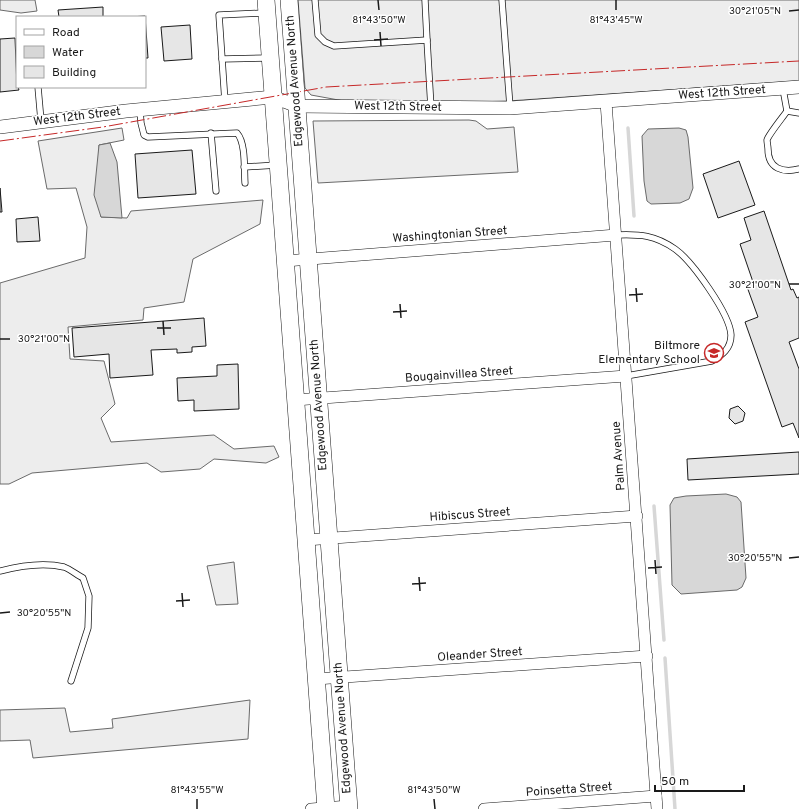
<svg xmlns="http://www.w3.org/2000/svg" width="799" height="809" font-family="Overpass,sans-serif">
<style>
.built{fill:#ededed;stroke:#6a6a6a}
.water{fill:#d7d7d7;stroke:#6a6a6a}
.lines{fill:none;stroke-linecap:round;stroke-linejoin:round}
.stream{stroke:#d7d7d7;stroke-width:3.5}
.building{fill:#e6e6e6;stroke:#1a1a1a}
.service-casing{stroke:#1a1a1a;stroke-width:7}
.minor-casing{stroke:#1a1a1a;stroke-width:12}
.tertiary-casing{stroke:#1a1a1a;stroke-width:14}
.primary-casing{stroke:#1a1a1a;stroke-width:18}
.service{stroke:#fff;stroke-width:5.5}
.minor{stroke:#fff;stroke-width:11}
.tertiary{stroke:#fff;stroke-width:13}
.primary{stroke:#fff;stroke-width:17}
.power{stroke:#c62828;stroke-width:1;stroke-dasharray:14 3 2 3;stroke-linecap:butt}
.ticks{fill:none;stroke:#1a1a1a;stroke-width:1.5}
.labels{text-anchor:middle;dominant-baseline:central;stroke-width:3;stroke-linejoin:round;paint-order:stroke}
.street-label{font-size:12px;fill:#1a1a1a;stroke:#fff}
.poi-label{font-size:12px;fill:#1a1a1a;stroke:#fff;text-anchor:end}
.ticks-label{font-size:10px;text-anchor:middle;fill:#1a1a1a;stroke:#fff;stroke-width:3;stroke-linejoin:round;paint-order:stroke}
</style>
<rect width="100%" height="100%" fill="#fff"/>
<!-- built -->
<g class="built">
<polygon points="0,0 35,0 37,11 21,13 0,10"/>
<polygon points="298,0 799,0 799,81 508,101 445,103 344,101 311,95 305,88"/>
<polygon points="469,120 476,121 487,129 514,127 518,172 318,183 313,121"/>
<polygon points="122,128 124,140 99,145 101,217 127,218 131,211 263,200 260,224 193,259 184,302 144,308 143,320 68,327 70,359 104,361 115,404 101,418 111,442 214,435 234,449 274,446 279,457 266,463 214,459 200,469 161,472 147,463 32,473 9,484 0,484 0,283 85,258 87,227 76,188 47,189 38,141"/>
<polygon points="234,562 238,604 216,605 207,566"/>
<polygon points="250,700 248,739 33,758 30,740 0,741 0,710 65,708 70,732 113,728 112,719"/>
</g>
<!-- water -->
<g class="water">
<polygon points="679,128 686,130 688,137 693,188 689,199 680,203 651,204 647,201 644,181 642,136 648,129"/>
<polygon points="110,143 117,162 122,218 101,217 94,195 99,145"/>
<polygon points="726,494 737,497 741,502 746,578 742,587 737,590 681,594 672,585 670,505 674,498 686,496"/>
</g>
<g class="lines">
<!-- stream -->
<g class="stream">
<polyline points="628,128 634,216"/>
<polyline points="654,506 664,640"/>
<polyline points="665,658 675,809"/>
</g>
</g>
<!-- building -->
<g class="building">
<polygon points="103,7 103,17 59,17 58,10"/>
<polygon points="145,16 148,58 145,58 145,17 130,17"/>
<polygon points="190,25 192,59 164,61 161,27"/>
<polygon points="15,38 17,87 18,87 19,90 0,92 0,39"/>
<polygon points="192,150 196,194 138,198 135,154"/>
<polygon points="739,161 755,205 718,218 703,174"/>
<polygon points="0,188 2,212 0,212"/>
<polygon points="764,211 791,290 793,289 797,298 799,297 799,338 789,342 799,369 799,438 793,423 782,427 745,322 758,317 746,284 753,282 740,244 751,240 744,218"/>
<polygon points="38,217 40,241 17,242 16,219"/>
<polygon points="204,318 206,346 192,347 192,352 177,353 177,349 151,350 153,375 110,378 109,354 74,357 72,328"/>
<polygon points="238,364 239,409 194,411 194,400 178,401 177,378 217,376 217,365"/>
<polygon points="738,406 745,413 743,421 735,424 729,418 730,409"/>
<polygon points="799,452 799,474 688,480 687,459"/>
</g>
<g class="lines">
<!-- service casing -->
<g class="service-casing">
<g id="service">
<polyline points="315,0 318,35 325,42 334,46 427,40 431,108"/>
<polyline points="425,0 427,40"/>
<polyline points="502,0 510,107"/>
<polyline points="222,59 268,58"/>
<polyline points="38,87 41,121"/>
<path d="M783 89 787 111C783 117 769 134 767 140 767 142 768 147 768 149 768 169 783 173 799 169"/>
<polyline points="225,102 219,15 264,13"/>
<path d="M140 110 141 123 144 135 148 137 237 133C246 143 244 170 245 183"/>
<polyline points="787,111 799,113"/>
<polyline points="211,133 216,191"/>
<polyline points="244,167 277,165"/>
<path d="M616 235C640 234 655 235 675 249 692 261 730 314 731 335 731 349 722 355 712 361L626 376"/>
<path d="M0 571C19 566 44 562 64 567 70 569 77 575 83 578L89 596 88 628 71 681"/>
</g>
</g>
<!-- minor casing -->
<g class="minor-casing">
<g id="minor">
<polyline points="606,102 657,809"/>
<polyline points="285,261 616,235"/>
<polyline points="295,400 626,376"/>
<polyline points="306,540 637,516"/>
<polyline points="316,679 647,656"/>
<polyline points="311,809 349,806"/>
<polyline points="484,809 656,796"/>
</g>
</g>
<!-- tertiary casing -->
<g class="tertiary-casing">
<polyline id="tertiary" points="0,127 126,111 273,97 297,106 510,108 799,87"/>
</g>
<!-- primary casing -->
<g class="primary-casing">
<g id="primary">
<polyline points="266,0 326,809"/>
<polyline points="289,0 349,809"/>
</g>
</g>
<!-- service -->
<use href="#service" class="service"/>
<!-- minor -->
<use href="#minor" class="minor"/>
<!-- tertiary -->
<use href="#tertiary" class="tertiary"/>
<!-- primary -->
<use href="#primary" class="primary"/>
<!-- power -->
<polyline class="power" points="0,141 103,127 326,87 799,61"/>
</g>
<!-- ticks -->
<path class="ticks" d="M378 0 379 10M616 0V10M789 11 799 10M380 32 381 46M374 40 388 39M789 284H799M636 288 637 302M629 295 643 294M400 304 401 318M393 312 407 311M163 321 164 335M157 328H171M0 339H10M789 558 799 557M655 560 656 574M648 568 662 567M419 577 420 591M412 584 426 583M182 593 183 607M176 601 190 600M0 613 10 612M197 799V809M434 799 435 809"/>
<!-- icons -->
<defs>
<g id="school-ring" transform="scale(1)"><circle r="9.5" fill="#fff" stroke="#c62828" stroke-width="1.5"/><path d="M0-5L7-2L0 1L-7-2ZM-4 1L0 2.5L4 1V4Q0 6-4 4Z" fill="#c62828"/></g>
</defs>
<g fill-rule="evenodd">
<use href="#school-ring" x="714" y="353"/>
</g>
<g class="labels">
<!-- street labels -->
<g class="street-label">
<text transform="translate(295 81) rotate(-94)">Edgewood Avenue North</text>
<text transform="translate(722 93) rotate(-4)">West 12th Street</text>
<text transform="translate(398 107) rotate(1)">West 12th Street</text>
<text transform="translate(77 117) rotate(-7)">West 12th Street</text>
<text transform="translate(450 235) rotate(-4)">Washingtonian Street</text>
<text transform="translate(459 375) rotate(-4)">Bougainvillea Street</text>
<text transform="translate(319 405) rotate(-94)">Edgewood Avenue North</text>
<text transform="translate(619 456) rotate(-94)">Palm Avenue</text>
<text transform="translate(470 515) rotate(-4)">Hibiscus Street</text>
<text transform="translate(480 655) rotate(-4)">Oleander Street</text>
<text transform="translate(343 728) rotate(-94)">Edgewood Avenue North</text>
<text transform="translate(569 790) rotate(-4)">Poinsetta Street</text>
</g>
<!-- poi labels -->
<g class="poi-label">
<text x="700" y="346">Biltmore<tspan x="700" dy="14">Elementary School</tspan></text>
</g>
</g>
<g class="ticks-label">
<text x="755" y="14">30°21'05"N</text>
<text x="379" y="23">81°43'50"W</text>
<text x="616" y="23">81°43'45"W</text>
<text x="755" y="288">30°21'00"N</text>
<text x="44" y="342">30°21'00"N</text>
<text x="755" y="561">30°20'55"N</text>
<text x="44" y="616">30°20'55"N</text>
<text x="197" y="793">81°43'55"W</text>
<text x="434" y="793">81°43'50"W</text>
</g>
<!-- legend -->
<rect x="16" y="16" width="130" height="72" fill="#ffffff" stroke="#a3a3a3"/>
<rect x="24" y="29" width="20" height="6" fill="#ffffff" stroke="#a3a3a3"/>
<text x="52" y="36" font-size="12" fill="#1a1a1a">Road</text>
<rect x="24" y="46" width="20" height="12" fill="#d7d7d7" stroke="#a3a3a3"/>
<text x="52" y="56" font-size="12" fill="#1a1a1a">Water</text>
<rect x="24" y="66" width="20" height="12" fill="#e6e6e6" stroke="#a3a3a3"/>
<text x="52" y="76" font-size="12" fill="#1a1a1a">Building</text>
<!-- scale -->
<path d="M655 785v6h89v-6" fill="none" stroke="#1a1a1a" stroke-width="2"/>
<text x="661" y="785" font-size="12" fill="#1a1a1a" stroke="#ffffff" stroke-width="3" paint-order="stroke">50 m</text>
</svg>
